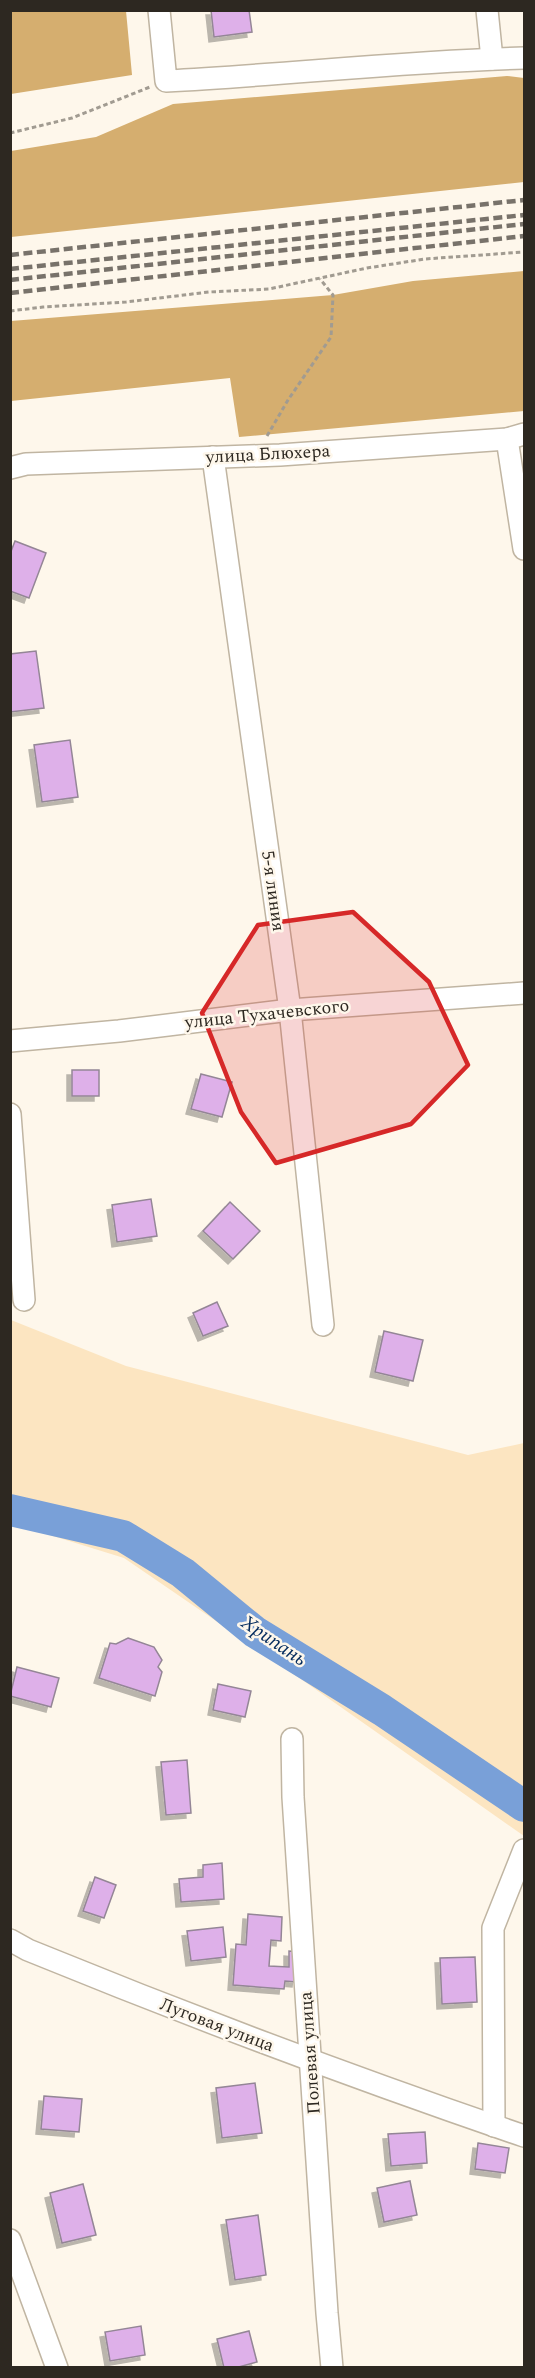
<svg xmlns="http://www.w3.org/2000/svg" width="535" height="2378" font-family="Spectral,serif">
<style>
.green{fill:#fce5c1}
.forest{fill:#d5ae6f}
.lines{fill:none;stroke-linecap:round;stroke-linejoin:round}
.river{stroke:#79a0d8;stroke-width:32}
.building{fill:#deb0e9;stroke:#948696;stroke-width:1.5;filter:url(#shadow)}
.minor-casing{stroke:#c0b5a2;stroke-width:24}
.path{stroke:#a19b91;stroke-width:3;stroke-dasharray:4.5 3;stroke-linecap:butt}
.minor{stroke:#fff;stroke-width:21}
.rail{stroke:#78726a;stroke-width:4.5;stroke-dasharray:9 4.5;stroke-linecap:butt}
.marked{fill:#d62828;fill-opacity:0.2;stroke:#d62828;stroke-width:4.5;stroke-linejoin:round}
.labels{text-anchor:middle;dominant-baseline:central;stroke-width:5;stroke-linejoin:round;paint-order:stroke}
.street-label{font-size:18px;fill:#2d2821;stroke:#fef7eb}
.water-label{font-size:20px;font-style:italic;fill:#052c5e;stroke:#fef7eb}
</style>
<defs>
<filter id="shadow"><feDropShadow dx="-5" dy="5" stdDeviation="0" flood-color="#0004"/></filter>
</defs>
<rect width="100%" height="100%" fill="#fef7eb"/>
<!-- green -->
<polygon class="green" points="11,1320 126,1366 468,1455 524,1443 524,1836 308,1684 124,1558 11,1523"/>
<!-- forest -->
<g class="forest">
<polygon points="11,10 126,11 132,75 11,94"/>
<polygon points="507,76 524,78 524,182 11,237 11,151 96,137 173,104"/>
<polygon points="524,271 524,411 239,437 230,378 11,401 11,321 333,295 413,281"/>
</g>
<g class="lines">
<!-- river -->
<polyline class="river" points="10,1510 123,1536 183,1573 255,1632 382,1710 524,1806"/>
</g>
<!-- building -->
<g class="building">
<polygon points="211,10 249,10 252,32 214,37"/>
<polygon points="15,541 46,553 29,598 10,591 10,554"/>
<polygon points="36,651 44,708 10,712 10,654"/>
<polygon points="70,740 78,797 42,802 34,745"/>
<rect x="72" y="1070" width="27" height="26"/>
<polygon points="201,1074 232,1082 222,1117 191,1109"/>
<polygon points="151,1199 157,1236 117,1242 112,1205"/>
<polygon points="230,1202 260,1231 233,1259 203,1231"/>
<polygon points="217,1302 228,1326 203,1336 193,1313"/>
<polygon points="384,1331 423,1340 413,1381 375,1372"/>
<polygon points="128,1638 154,1647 162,1660 158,1667 162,1672 155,1696 99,1678 110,1643 116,1644"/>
<polygon points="17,1667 59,1678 51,1707 10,1696"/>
<polygon points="218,1684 251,1691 245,1717 213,1710"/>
<polygon points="187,1760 191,1813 166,1815 161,1762"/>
<polygon points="222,1863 224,1899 181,1902 179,1879 203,1877 203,1865"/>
<polygon points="95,1877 116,1885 104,1918 83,1911"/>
<polygon points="248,1914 282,1917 281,1941 271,1940 269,1966 289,1967 289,1951 300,1952 297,1982 285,1981 284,1989 233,1985 236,1944 246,1945"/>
<polygon points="223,1927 226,1957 191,1961 187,1931"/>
<polygon points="475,1957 477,2002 442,2004 440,1958"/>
<polygon points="255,2083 262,2133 222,2138 216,2088"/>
<polygon points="44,2096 82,2099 79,2132 41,2129"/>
<polygon points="425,2132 427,2163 391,2166 388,2134"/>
<polygon points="478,2143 509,2148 505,2173 475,2169"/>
<polygon points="410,2181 417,2215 384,2222 377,2188"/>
<polygon points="83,2184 96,2235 62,2243 50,2193"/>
<polygon points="258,2215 266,2275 235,2280 226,2220"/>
<polygon points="141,2326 145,2355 110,2361 105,2332"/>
<polygon points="249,2331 257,2362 235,2368 224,2368 217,2339"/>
</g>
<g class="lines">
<!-- minor casing -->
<g class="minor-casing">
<g id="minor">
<path d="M159 10 166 81C285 75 405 61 524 58"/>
<polyline points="487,10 492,59"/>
<polyline points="507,439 524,549"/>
<polyline points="213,457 290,1010 323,1325"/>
<polyline points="10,468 26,464 280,455 507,439 524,434"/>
<polyline points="10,1041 119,1031 290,1010 524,993"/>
<polyline points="10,1114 24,1300"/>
<polyline points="292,1739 293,1797 327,2313 332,2368"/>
<path d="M10 1940 28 1950C192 2017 357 2079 524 2136"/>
<polyline points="494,2126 493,1928 524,1850"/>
<polyline points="10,2240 57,2368"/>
</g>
</g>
<!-- path -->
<g class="path">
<polyline points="10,133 72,118 150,87"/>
<polyline points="10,311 43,307 126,302 209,292 269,289 367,268 425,259 524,252"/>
<polyline points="267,436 288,400 331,337 333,295 320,279"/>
</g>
<!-- minor -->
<use href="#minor" class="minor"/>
<!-- rail -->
<g class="rail">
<polyline points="10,255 524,200"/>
<polyline points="10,269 524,215"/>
<polyline points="10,280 524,224"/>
<polyline points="10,293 524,236"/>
</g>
</g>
<!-- marked area -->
<path class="marked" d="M353 912 429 982 468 1065 411 1124 276 1163 241 1112 202 1013 258 925Z"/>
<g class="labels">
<!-- street labels -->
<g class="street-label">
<text transform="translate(268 454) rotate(-3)">улица Блюхера</text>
<text transform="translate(273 891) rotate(82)">5-я линия</text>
<text transform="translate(267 1014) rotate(-6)">улица Тухачевского</text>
<text transform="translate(217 2025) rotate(21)">Луговая улица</text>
<text transform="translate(310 2053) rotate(-94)">Полевая улица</text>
</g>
<!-- water labels -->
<g class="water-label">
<text transform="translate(274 1641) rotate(34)">Хрипань</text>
</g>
</g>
<!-- border -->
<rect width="535" height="2378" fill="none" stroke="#2d2821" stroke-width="24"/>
</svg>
